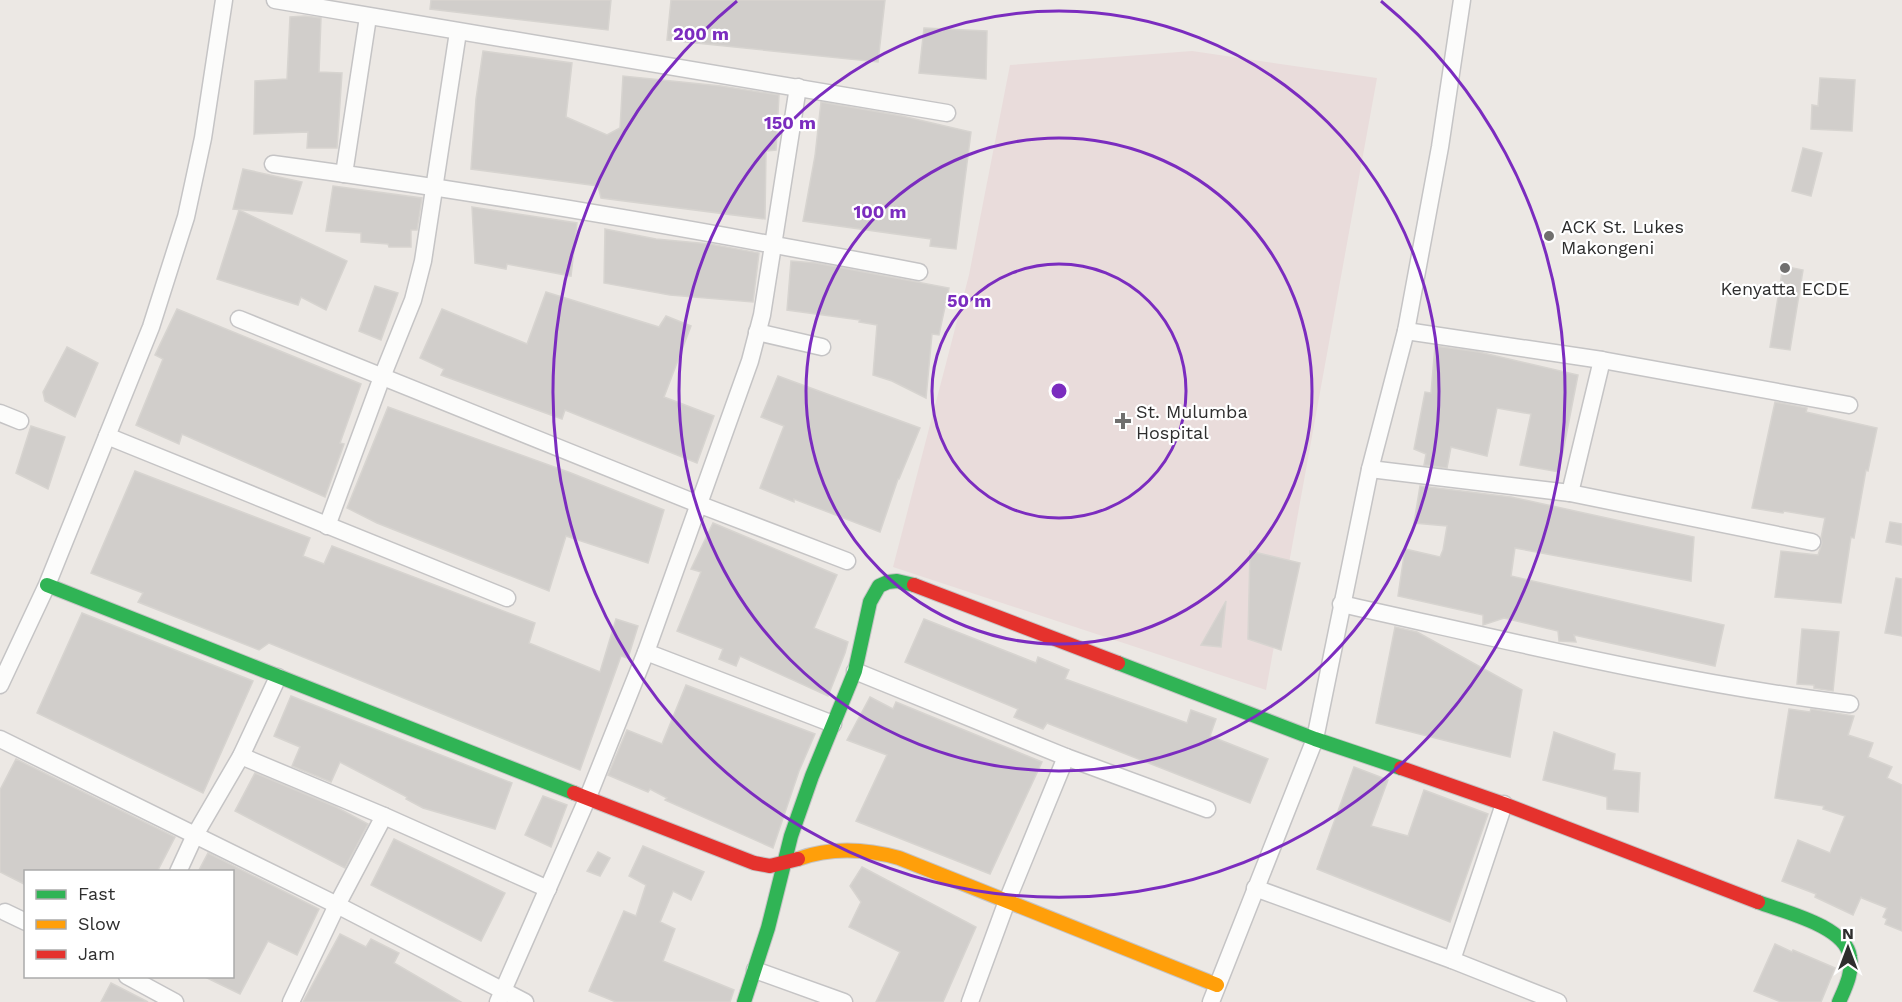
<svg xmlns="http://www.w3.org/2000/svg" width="1902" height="1002" font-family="'Work Sans',sans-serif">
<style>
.medical{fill:#e9dcdb}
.building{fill:#d1cecb;stroke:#d7d4d0;stroke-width:1.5}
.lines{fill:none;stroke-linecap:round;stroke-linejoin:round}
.street-casing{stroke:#c5c4c5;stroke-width:19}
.fast-casing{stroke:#c5c4c5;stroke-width:16}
.slow-casing{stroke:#c5c4c5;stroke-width:16}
.jam-casing{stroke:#c5c4c5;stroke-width:16}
.street{stroke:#fcfcfb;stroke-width:16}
.fast{stroke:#30b455;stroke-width:14}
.slow{stroke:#ff9f0a;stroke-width:14}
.jam{stroke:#e5322d;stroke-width:14}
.ring{fill:none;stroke:#7b2cbf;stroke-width:3}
.poi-dot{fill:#706f6e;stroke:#fff;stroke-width:2}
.labels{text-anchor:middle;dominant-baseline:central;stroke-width:4.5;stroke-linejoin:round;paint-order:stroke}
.poi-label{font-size:18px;fill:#2e2e2e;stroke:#fff;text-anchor:start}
.centre{fill:#7b2cbf;stroke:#fff;stroke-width:3}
.ring-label{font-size:18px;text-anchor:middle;font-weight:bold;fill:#7b2cbf;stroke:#fff;stroke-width:4.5;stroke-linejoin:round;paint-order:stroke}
</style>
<rect width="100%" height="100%" fill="#ece8e4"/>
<!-- medical -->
<polygon class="medical" points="1192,51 1377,78 1266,690 893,567 969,275 1010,65"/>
<!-- building -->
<g class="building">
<polygon points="431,0 611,0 608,30 430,9"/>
<polygon points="671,0 885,0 878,62 667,40"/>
<polygon points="305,16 321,18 319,72 342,73 337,148 307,148 308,132 254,134 255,81 287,79 290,17"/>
<polygon points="924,28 987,31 986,79 919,73"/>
<polygon points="483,51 572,63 566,117 607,135 620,128 623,76 721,86 779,95 776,150 766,151 765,219 601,198 598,186 471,169 476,99"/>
<polygon points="1820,78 1855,80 1852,131 1811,129 1812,105 1818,106"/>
<polygon points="821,102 902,116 971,132 956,249 930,246 931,239 803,221 815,156"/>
<polygon points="1803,148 1822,153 1811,196 1792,191"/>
<polygon points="243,169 302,182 292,214 233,209"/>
<polygon points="333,186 422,198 417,230 411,230 411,247 389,247 388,244 361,242 361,233 326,231"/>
<polygon points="472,207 577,223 571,276 507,264 506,269 475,263"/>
<polygon points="239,210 347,261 326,310 301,297 298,305 217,279"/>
<polygon points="605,229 656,239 710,244 759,253 753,302 670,295 604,283"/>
<polygon points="791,261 816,263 949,288 939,335 932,334 926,398 892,381 873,375 877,325 859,322 860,320 787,310"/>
<polygon points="1783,266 1803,270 1790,350 1770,347"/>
<polygon points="375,286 398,293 381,340 359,331"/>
<polygon points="546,292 659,327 666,316 691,326 664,397 714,416 697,463 565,410 562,419 441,375 444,369 420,358 442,309 527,344"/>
<polygon points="177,309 361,384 340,443 344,444 325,497 182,434 179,444 136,425 163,359 155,355"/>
<polygon points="1435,346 1479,352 1578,375 1559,472 1520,465 1531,414 1497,408 1487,456 1451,447 1447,468 1424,465 1426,454 1414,449 1425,392 1431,393"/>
<polygon points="67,347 98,363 75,417 45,401 43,392"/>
<polygon points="778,376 920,428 899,479 898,479 880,532 794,499 794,502 760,488 784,426 761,417"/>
<polygon points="1775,402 1807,408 1806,412 1877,428 1868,471 1866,470 1854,538 1851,537 1841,603 1775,597 1781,551 1818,555 1822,543 1821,538 1825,518 1784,511 1783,513 1752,508"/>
<polygon points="388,407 571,473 664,510 648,563 566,536 549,591 377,523 347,508"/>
<polygon points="31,426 65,437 48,489 16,473"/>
<polygon points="135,471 310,538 303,556 324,564 332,546 535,623 529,643 600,672 616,619 638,626 628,658 621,656 580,770 269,643 259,650 138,602 143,593 91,573"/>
<polygon points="1420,486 1511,497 1694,537 1691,581 1515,548 1511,576 1724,625 1715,666 1574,635 1576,642 1559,641 1558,631 1504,618 1483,625 1483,615 1398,596 1405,549 1440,557 1443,550 1447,526 1414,523"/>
<polygon points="1890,522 1902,524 1902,545 1886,542"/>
<polygon points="713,523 837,575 814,628 848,642 845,653 828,696 740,656 736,666 719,659 723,649 677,631 701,572 691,569"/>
<polygon points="1250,551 1300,563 1281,650 1248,639"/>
<polygon points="1896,578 1902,579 1902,636 1885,633"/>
<polygon points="1226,601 1221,647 1201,645"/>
<polygon points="82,613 253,681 203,793 37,713"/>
<polygon points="924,619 1036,663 1038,657 1069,670 1065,679 1187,723 1191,710 1216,719 1210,736 1268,759 1250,803 1047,723 1043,729 1014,717 1018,709 905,662"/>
<polygon points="1395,627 1417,632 1522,690 1510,757 1376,723"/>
<polygon points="1802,629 1839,632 1833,691 1814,688 1814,685 1797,684"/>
<polygon points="686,685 815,734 799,771 773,848 665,800 667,798 650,789 648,792 608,775 627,730 662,744"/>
<polygon points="291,696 512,783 495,829 423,808 406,799 407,797 340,762 331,782 292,766 300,747 274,736"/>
<polygon points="870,697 893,709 896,702 1042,762 990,874 856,821 887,755 847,740"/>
<polygon points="1789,709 1810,712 1811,709 1854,716 1848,735 1873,743 1868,757 1892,767 1887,778 1902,785 1902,931 1885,924 1887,919 1883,917 1887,908 1862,898 1861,897 1853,915 1815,897 1816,894 1782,881 1798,840 1830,853 1845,816 1823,809 1824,806 1775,798"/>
<polygon points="1554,732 1615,754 1613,770 1640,773 1638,812 1607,809 1607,797 1543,780"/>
<polygon points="16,759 175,837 157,872 26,872 26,885 0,872 0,790"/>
<polygon points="1354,767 1388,780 1371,826 1408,836 1424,790 1488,814 1450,922 1317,869"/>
<polygon points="255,773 336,807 368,824 345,868 235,811"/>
<polygon points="543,796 567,805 551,847 525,835"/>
<polygon points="394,839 505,893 481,941 371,885"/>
<polygon points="643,846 704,872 691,900 673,891 660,922 675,929 663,961 734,990 730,1002 616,1002 589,991 624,911 636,916 646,885 629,876"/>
<polygon points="598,852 610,858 600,876 587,871"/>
<polygon points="208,853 319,909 297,955 268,941 240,994 203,976 232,976 232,872 198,872"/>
<polygon points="862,867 976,927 943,1002 876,1002 900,952 849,927 861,902 850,886"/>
<polygon points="340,934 366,947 371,939 399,953 394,963 461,1002 303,1002"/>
<polygon points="1775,944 1792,952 1793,950 1835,968 1821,1002 1781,1002 1754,991"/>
<polygon points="111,983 148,1002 101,1002"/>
</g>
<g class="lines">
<!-- street casing -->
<g class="street-casing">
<g id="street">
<polyline points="275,0 947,113"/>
<polyline points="798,87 762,315 750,361 646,652 833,724"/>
<path d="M273 164C489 193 705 231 919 272"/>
<polyline points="344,174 368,17"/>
<polyline points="239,319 698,504 847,561"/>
<polyline points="1406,331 1602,360 1849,405"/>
<polyline points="757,332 822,347"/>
<polyline points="0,413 20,421"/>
<polyline points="107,436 507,598"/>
<polyline points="1370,469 1570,493 1602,360"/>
<polyline points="1570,493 1812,542"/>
<polyline points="327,526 382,377 413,300 423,261 458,32"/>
<path d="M1341 604C1510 641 1679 683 1850 704"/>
<polyline points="855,671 1066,757 1207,809"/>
<polyline points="0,685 47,585 151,327 186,217 203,138 224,0"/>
<polyline points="0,739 337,905 525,1002"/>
<polyline points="241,756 384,816 548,889"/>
<polyline points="178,872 195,835 241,756 278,677"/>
<polyline points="1255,888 1452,960 1558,1002"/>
<polyline points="5,912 26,922"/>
<polyline points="1452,960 1504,804"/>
<polyline points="755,970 844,1002"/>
<polyline points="127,976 175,1002"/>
<polyline points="291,1002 337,905 384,816"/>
<polyline points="498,1002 588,797 646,652"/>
<polyline points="970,1002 1007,901 1066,757"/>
<polyline points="1211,1002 1315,739 1370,469 1406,331 1440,147 1462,0"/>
</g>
</g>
<!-- fast casing -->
<g class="fast-casing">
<g id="fast">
<polyline points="47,585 574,793"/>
<polyline points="1118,663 1315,739 1401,768"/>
<path d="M1758 902C1784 912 1846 926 1850 957 1853 973 1845 988 1839 1002"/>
<polyline points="744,1002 768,928 791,836 812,776 855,671 870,602 879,586 888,582 897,581 914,585"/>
</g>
</g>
<!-- slow casing -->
<g class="slow-casing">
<path id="slow" d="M798 859C831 847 866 849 899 858L1217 985"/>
</g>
<!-- jam casing -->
<g class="jam-casing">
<g id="jam">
<polyline points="914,585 1118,663"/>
<polyline points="1401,768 1504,804 1758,902"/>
<polyline points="574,793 754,863 770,866 798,859"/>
</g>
</g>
<!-- street -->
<use href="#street" class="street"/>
<!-- fast -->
<use href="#fast" class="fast"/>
<!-- slow -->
<use href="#slow" class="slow"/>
<!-- jam -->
<use href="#jam" class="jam"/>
</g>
<!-- distance rings -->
<g class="ring">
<circle cx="1059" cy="391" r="127"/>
<circle cx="1059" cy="391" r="253"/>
<circle cx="1059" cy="391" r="380"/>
<path d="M1381 1A506 506 0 1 1 737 1"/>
</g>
<!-- markers -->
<g class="poi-dot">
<circle cx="1549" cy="236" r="6"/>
<circle cx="1785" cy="268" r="6"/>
<path d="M1120 412h6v6h6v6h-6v6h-6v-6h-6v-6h6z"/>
</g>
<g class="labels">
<!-- poi labels -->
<g class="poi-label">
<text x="1561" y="226">ACK St. Lukes<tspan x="1561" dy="21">Makongeni</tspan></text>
<text x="1785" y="288" text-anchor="middle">Kenyatta ECDE</text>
<text x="1136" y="411">St. Mulumba<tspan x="1136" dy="21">Hospital</tspan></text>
</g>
</g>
<circle cx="1059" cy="391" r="9" class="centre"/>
<g class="ring-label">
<text x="701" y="40">200 m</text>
<text x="790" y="129">150 m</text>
<text x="880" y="218">100 m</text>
<text x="969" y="307">50 m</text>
</g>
<!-- legend -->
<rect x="24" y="870" width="210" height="108" fill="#ffffff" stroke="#ababab" stroke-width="1.5"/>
<rect x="36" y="890" width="30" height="9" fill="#30b455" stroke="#ababab" stroke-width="1.5"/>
<text x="78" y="900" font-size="18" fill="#2e2e2e">Fast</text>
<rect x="36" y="920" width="30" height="9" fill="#ff9f0a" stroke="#ababab" stroke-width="1.5"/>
<text x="78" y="930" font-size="18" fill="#2e2e2e">Slow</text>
<rect x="36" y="950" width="30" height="9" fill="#e5322d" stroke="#ababab" stroke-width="1.5"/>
<text x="78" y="960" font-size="18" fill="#2e2e2e">Jam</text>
<!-- north arrow -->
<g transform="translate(1848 948)" stroke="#ffffff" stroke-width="4.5" paint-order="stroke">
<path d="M0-4.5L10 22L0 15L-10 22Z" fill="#2e2e2e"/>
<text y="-9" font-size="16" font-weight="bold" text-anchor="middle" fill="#2e2e2e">N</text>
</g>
</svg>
